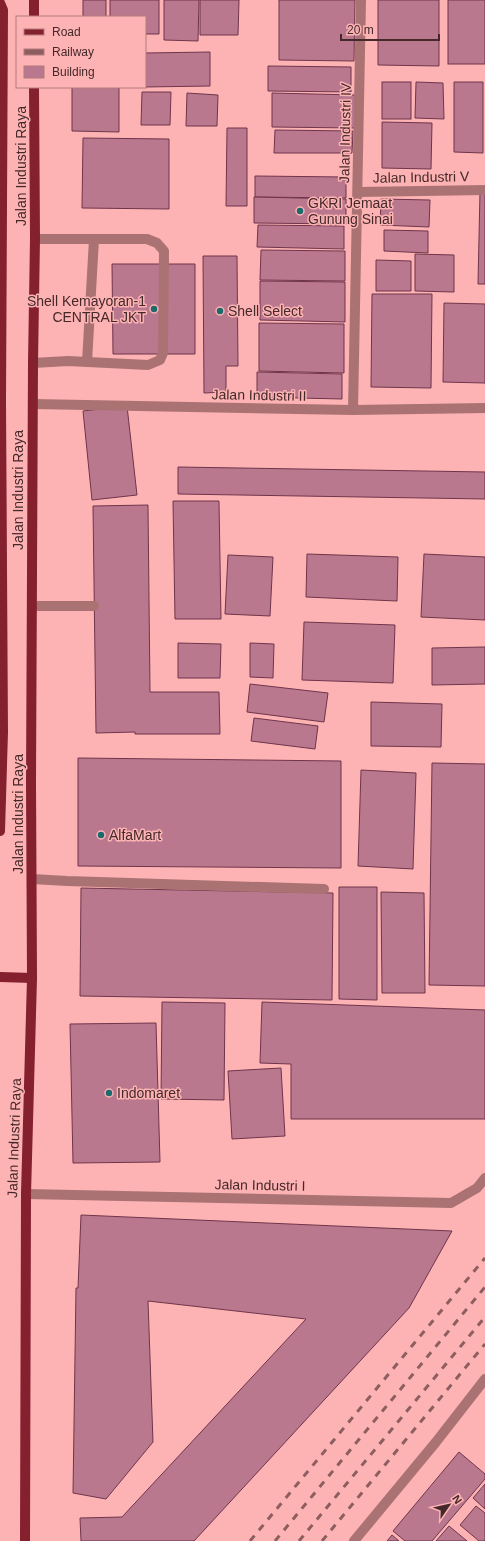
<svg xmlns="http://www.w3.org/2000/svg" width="485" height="1541" font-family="Helvetica,sans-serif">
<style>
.building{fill:#ba788f;stroke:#6f354a}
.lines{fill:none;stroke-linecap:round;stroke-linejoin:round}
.minor{stroke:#ab7274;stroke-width:10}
.major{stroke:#85202e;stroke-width:10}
.rail{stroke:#8d5e5f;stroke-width:3;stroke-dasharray:7 7;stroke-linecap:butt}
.poi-dot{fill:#1d6a6c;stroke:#fdb3b4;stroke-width:1.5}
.labels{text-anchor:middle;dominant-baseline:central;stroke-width:3;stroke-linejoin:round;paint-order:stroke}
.street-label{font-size:14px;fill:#452829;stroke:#fdb3b4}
.poi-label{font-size:14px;fill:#452829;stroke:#fdb3b4;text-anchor:start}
</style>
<rect width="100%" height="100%" fill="#fdb3b4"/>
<!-- building -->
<g class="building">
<rect x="83" y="0" width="23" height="17"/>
<polygon points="110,0 159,0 159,34 145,34 145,17 110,17"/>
<polygon points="164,0 199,0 198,41 164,40"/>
<polygon points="200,0 239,0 238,35 200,35"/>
<polygon points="279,0 355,0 354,61 279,60"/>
<polygon points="378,0 439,0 439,66 378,65"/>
<rect x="448" y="0" width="37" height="64"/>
<polygon points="210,52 210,86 145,87 145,53"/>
<polygon points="268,66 351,67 351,92 268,91"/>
<rect x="382" y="82" width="29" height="37"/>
<polygon points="416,82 443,83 444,119 415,118"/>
<polygon points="454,82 483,82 483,153 454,152"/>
<polygon points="72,87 119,87 119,132 72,131"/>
<polygon points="142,92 171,92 170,125 141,125"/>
<polygon points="187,93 218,95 217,126 186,126"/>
<polygon points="272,93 355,95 355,128 272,127"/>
<polygon points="382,122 432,123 431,169 382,168"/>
<polygon points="227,128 247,128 247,206 226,206"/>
<polygon points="275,130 353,131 352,153 274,153"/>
<polygon points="83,138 169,139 169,209 82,208"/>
<polygon points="255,176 346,177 346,198 255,197"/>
<polygon points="480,192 485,192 485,284 478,284"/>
<polygon points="254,197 346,199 346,224 254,223"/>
<polygon points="381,199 430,200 429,227 380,225"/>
<polygon points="258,225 344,226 344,249 257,247"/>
<polygon points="384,230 428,231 428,253 384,251"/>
<polygon points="261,250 345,251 345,281 260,280"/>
<polygon points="415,254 454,255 454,292 415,291"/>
<polygon points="203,256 237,256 238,366 226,366 226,392 204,393"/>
<polygon points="376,260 411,261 411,291 376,291"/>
<polygon points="112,264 195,264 195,354 113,354"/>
<polygon points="260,281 345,282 345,322 260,320"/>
<polygon points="372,294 432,294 431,388 371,387"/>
<polygon points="444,303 485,304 485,383 443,382"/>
<polygon points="259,323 344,324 344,373 259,371"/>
<polygon points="257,372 342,374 342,399 257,397"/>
<polygon points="127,406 137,495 92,500 83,411"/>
<polygon points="178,467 485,472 485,499 178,494"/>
<polygon points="173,501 219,501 221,619 175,619"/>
<polygon points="148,505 150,692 219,692 220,734 135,734 135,732 96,733 93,506"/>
<polygon points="307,554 398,557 397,601 306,597"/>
<polygon points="424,554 485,557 485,620 421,617"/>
<polygon points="228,555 273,557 270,616 225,614"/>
<polygon points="304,622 395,625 393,683 302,680"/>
<polygon points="178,643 221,644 220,678 178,678"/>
<polygon points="250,643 274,644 273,678 250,677"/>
<polygon points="485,647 485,684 432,685 432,648"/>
<polygon points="250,684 328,693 324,722 247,712"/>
<polygon points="371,702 442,704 441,747 371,746"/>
<polygon points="254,718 318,726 315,749 251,741"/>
<polygon points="78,758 341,761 341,868 78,866"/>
<polygon points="432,763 485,764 485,986 429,985"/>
<polygon points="361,770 416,773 413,869 358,866"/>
<polygon points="339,887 377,887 377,1000 339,999"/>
<polygon points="81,888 333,893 332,1000 80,996"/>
<polygon points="381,892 424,893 425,993 382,993"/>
<polygon points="162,1002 225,1003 224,1100 161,1099"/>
<polygon points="262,1002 485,1010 485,1119 291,1119 291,1064 260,1063"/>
<polygon points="156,1023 160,1162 73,1163 70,1024"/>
<polygon points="281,1068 285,1136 232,1139 228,1071"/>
<polygon points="81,1215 452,1231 409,1308 194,1541 81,1541 80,1518 122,1517 306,1319 148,1301 153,1442 106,1499 73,1493 76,1288 78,1288"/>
<polygon points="459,1452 485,1474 485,1479 432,1541 405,1541 393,1531"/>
<polygon points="485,1484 485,1509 473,1498"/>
<polygon points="476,1506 485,1513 485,1541 479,1541 460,1525"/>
<polygon points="449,1526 467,1541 436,1541"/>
<polygon points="392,1535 399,1541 387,1541"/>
</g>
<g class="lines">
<!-- minor -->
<g class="minor">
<polyline points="358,192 485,190"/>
<polyline points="87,362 94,239"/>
<polyline points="33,363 68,361 148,365 160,360 163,353 164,251 157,243 147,239 35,239"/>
<polyline points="33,404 353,410 485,408"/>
<polyline points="353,410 361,0"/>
<polyline points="32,606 94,606"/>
<polyline points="32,879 67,881 324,889"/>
<polyline points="26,1194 451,1203 477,1188 485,1178"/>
<polyline points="354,1541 436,1442 485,1379"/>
</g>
<!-- major -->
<g class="major">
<polyline points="34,0 34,17"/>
<polyline points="0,3 3,10 1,402 3,732 0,831"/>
<polyline points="0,977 32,978"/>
<polyline points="25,1541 26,1194 32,978 31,782 33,363 35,239 34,87"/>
</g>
<!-- rail -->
<g class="rail">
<polyline points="250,1541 485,1258"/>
<polyline points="275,1541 485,1287"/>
<polyline points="299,1541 485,1317"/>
<polyline points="322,1541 485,1344"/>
</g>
</g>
<!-- markers -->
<g class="poi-dot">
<circle cx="300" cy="211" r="4"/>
<circle cx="154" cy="309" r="4"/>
<circle cx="220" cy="311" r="4"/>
<circle cx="101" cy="835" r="4"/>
<circle cx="109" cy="1093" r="4"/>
</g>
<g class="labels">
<!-- street labels -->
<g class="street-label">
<text transform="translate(345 133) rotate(-89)">Jalan Industri IV</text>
<text transform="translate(21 166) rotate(-90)">Jalan Industri Raya</text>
<text transform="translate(421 177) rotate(-1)">Jalan Industri V</text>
<text transform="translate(259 395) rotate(1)">Jalan Industri II</text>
<text transform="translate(18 490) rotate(-90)">Jalan Industri Raya</text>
<text transform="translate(18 814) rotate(-90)">Jalan Industri Raya</text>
<text transform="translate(14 1138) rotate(-88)">Jalan Industri Raya</text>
<text transform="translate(260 1185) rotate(1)">Jalan Industri I</text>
</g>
<!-- poi labels -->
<g class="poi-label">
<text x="308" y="203">GKRI Jemaat<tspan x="308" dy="16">Gunung Sinai</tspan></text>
<text x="146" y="301" text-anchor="end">Shell Kemayoran-1<tspan x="146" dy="16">CENTRAL JKT</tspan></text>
<text x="228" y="311">Shell Select</text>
<text x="109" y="835">AlfaMart</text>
<text x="117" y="1093">Indomaret</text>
</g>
</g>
<!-- legend -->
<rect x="16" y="16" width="130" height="72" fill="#fdb3b4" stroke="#b37b7c"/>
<rect x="24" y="29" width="20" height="6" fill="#85202e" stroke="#b37b7c"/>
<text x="52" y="36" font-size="12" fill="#452829">Road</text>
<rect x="24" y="49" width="20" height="6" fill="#8d5e5f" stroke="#b37b7c"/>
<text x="52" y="56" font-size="12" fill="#452829">Railway</text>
<rect x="24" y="66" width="20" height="12" fill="#ba788f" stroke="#b37b7c"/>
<text x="52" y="76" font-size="12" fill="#452829">Building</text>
<!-- north arrow -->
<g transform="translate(449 1505) rotate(56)" stroke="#fdb3b4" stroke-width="3" paint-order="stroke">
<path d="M0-3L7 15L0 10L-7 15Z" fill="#452829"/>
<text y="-6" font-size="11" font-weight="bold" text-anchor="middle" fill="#452829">N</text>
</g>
<!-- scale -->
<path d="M341 34v6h98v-6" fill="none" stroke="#452829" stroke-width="2"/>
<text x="347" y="34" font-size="12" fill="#452829" stroke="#fdb3b4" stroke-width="3" paint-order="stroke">20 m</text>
</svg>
